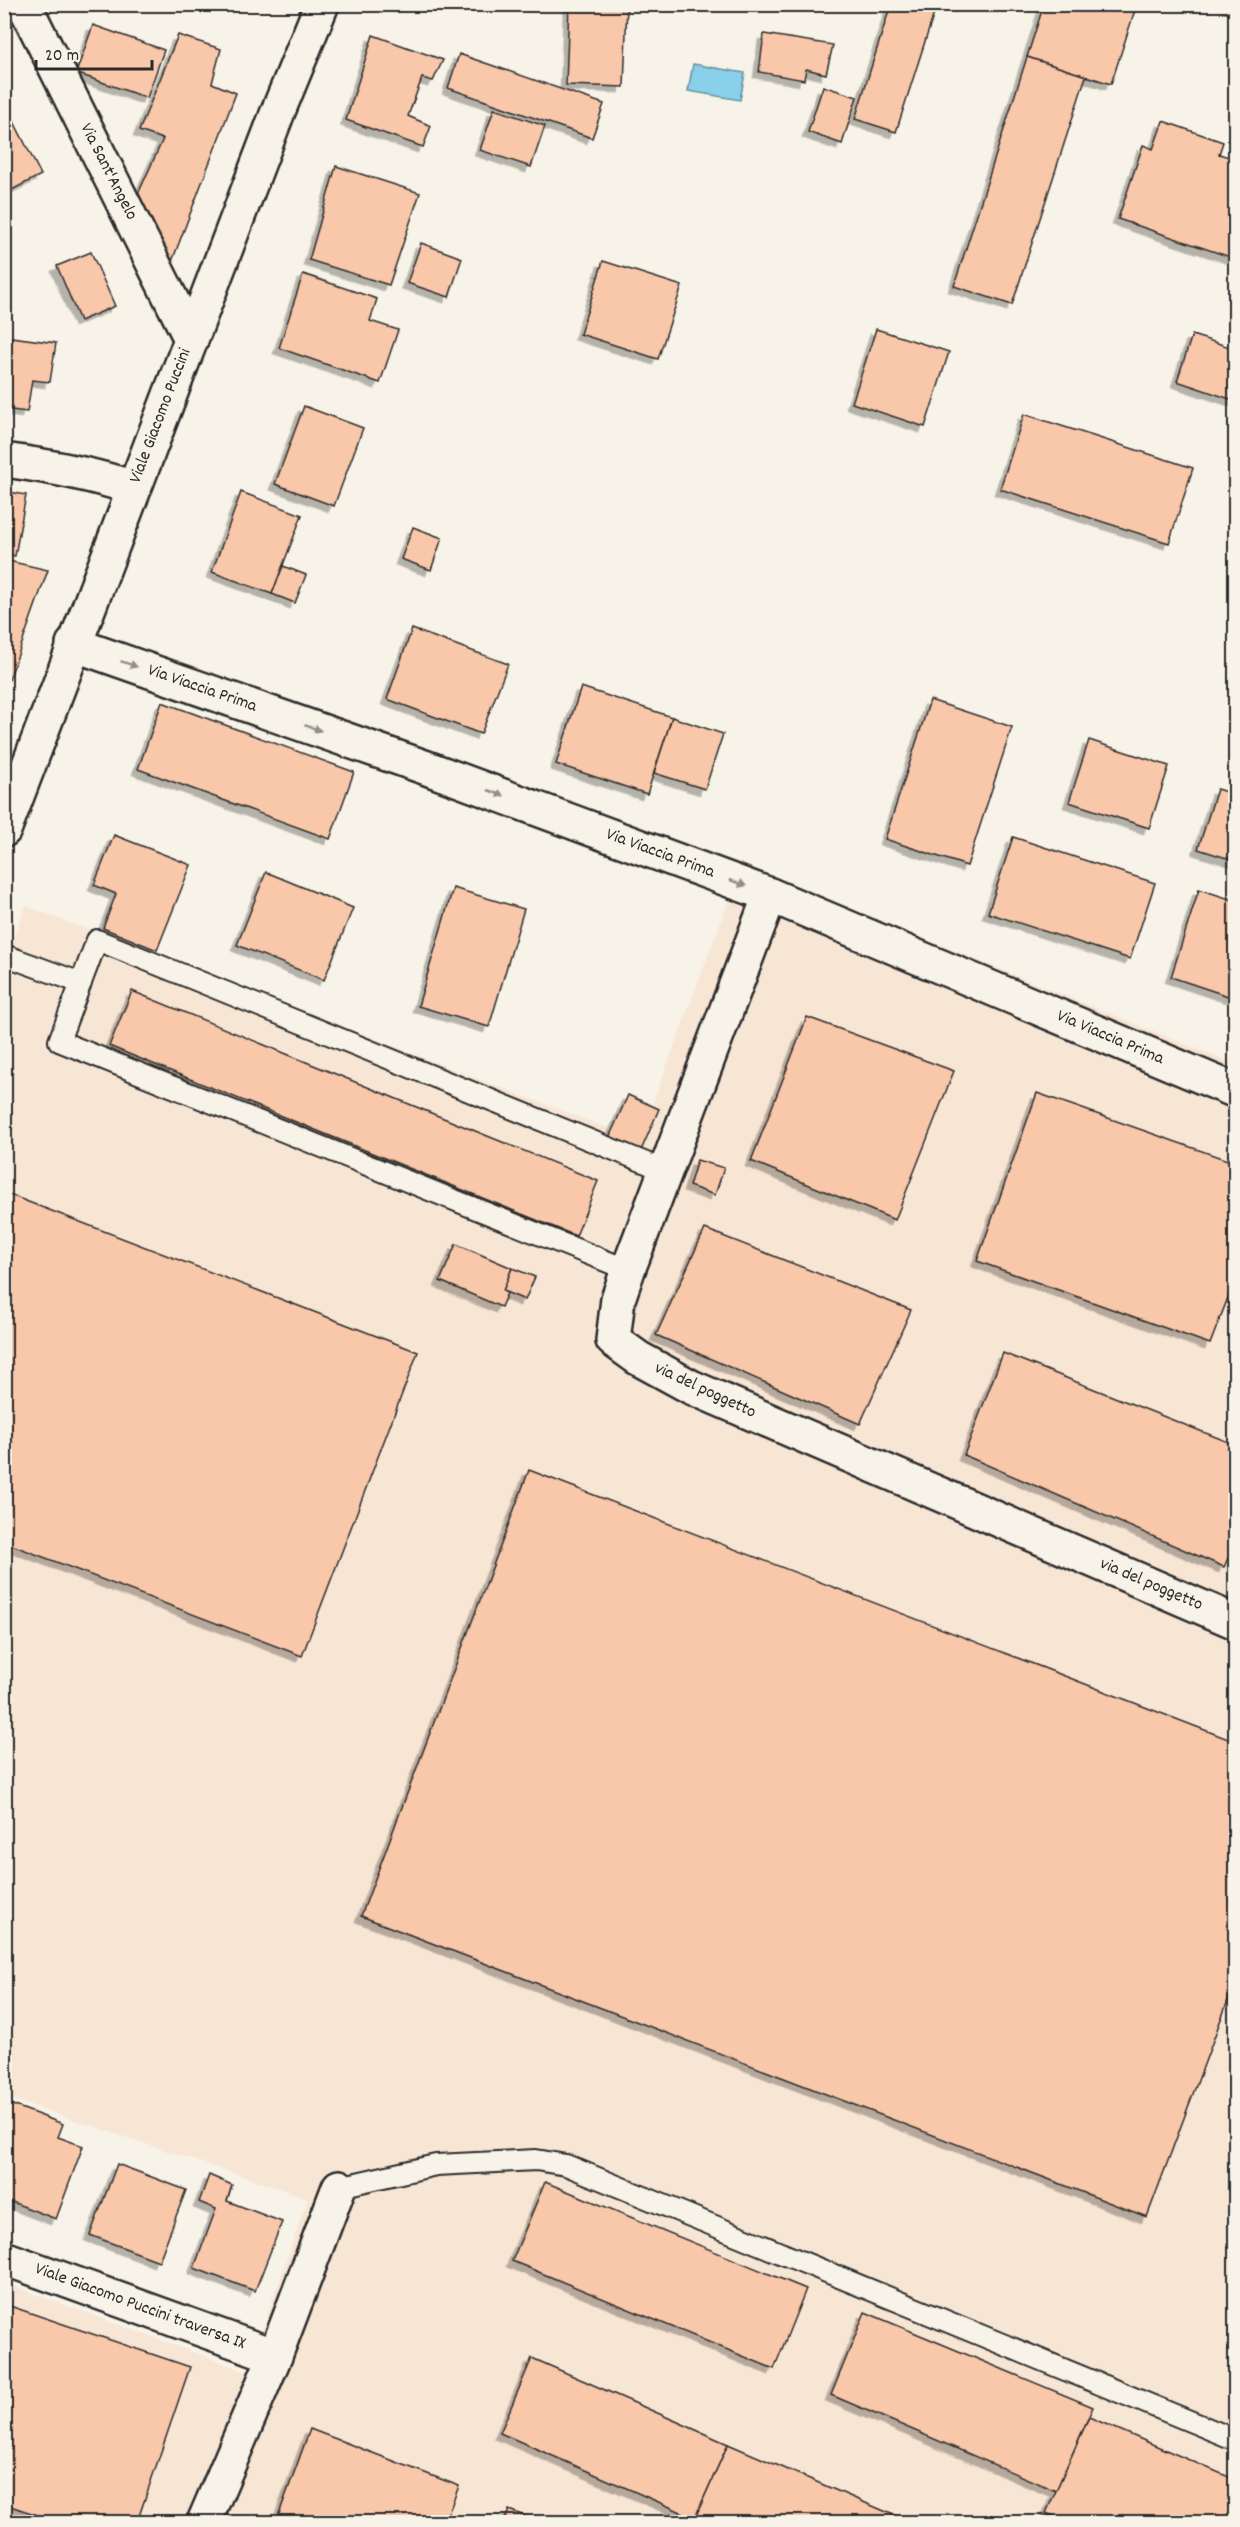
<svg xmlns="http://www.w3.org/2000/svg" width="1240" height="2527" font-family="Dekko,sans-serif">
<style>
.built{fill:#f8e6d5}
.water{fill:#89d0eb;stroke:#638e9e;stroke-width:1.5}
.building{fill:#f9c7a9;stroke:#2b2b2b;stroke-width:1.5;filter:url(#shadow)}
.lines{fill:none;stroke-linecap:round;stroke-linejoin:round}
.service-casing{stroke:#2b2b2b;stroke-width:24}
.minor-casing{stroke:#2b2b2b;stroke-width:38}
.primary-casing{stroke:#2b2b2b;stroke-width:38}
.service{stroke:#f7f3e8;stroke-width:20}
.minor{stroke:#f7f3e8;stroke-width:33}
.primary{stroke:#f7f3e8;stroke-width:33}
.oneway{fill:#918f8a}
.labels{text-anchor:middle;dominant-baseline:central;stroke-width:4.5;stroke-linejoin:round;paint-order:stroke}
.street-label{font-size:18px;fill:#2b2b2b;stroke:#f7f3e8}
</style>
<defs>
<filter id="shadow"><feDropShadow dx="-5.5" dy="5.5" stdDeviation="0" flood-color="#0004"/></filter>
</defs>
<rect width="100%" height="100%" fill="#f7f3e8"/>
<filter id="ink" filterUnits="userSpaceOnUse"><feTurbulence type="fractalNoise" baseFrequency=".0167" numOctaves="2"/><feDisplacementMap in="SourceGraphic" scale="12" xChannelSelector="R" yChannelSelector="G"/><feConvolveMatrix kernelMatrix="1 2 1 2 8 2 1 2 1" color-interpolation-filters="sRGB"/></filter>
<g filter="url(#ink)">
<!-- built -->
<polygon class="built" points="742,865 1235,1064 1235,2522 5,2522 5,2283 248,2372 308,2198 5,2097 4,962 26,906 639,1140"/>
<!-- water -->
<polygon class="water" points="693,64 745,73 740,100 688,91"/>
<!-- building -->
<g class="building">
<polygon points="569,4 627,4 624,87 566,85"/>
<polygon points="891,4 937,4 896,132 855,119"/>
<polygon points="1044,4 1118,4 1135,10 1111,84 1027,57"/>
<polygon points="93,25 164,50 147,98 76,73"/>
<polygon points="764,34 833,45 826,74 806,69 804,80 759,72"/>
<polygon points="178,35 221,49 212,83 236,93 168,272 133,205 163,139 139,131"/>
<polygon points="373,35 443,60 433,81 422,78 408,116 431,126 423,147 346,120"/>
<polygon points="459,54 604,104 592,138 448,88"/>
<polygon points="1027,57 1086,76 1012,305 954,286"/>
<polygon points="823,86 857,97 842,144 808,132"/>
<polygon points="6,106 41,175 4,194 4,107"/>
<polygon points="494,109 545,126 531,167 480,150"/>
<polygon points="1163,121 1223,142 1219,154 1236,159 1236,259 1118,219 1143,145 1153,149"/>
<polygon points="336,166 420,193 389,285 309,260"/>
<polygon points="421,243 462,258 449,297 407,283"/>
<polygon points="91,252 115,306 80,321 57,266"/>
<polygon points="603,261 682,286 658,359 580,334"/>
<polygon points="303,274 377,299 370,321 398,330 380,383 279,348"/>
<polygon points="876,329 949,352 925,427 852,403"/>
<polygon points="1192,335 1236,349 1236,401 1177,381"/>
<polygon points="4,336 56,343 50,382 32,380 27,412 4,409"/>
<polygon points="304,406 363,428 334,506 275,484"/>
<polygon points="1024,414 1193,468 1169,543 1000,489"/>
<polygon points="4,491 26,495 15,556 4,554"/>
<polygon points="241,492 302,515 272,594 212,572"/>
<polygon points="413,527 442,538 431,570 401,559"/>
<polygon points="4,560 48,570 9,680 4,679"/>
<polygon points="283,566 306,575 295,603 272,594"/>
<polygon points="412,629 508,664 481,734 387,699"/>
<polygon points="581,687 672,717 647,794 556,764"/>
<polygon points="930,700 1012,727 967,866 885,839"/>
<polygon points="162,702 354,772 330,839 138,769"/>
<polygon points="672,717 723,734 705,789 654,773"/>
<polygon points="1089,740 1169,766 1149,828 1069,802"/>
<polygon points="1217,789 1236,795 1236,861 1198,849"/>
<polygon points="114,835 191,865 157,950 103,928 116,894 94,885"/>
<polygon points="1013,837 1155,883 1130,959 988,913"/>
<polygon points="266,872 353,908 324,980 237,945"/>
<polygon points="453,888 524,909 489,1027 418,1006"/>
<polygon points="1199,889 1236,901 1236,984 1231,997 1171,977"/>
<polygon points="132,991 598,1181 576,1236 109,1046"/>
<polygon points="807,1017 954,1071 895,1220 751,1161"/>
<polygon points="1037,1093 1236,1163 1236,1277 1210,1344 977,1261"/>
<polygon points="628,1095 659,1109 640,1153 608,1140"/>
<polygon points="697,1160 724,1168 715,1195 689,1186"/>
<polygon points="5,1193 418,1352 302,1656 4,1542"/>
<polygon points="705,1229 911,1310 860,1424 656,1335"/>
<polygon points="456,1244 512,1268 503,1291 507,1293 501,1307 440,1281"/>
<polygon points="512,1268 535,1277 525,1300 503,1291"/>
<polygon points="1003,1353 1236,1445 1236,1541 1224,1567 964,1455"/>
<polygon points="529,1470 1236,1742 1236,1979 1147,2217 361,1916"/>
<polygon points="10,2104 63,2124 58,2137 83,2146 56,2219 4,2199 4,2117"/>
<polygon points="117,2164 186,2190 159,2261 90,2235"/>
<polygon points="209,2175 232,2185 227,2201 282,2222 255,2291 194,2268 216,2209 199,2202"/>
<polygon points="545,2182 806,2289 774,2369 512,2261"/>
<polygon points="4,2304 190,2367 137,2522 59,2522 4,2504"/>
<polygon points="865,2312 1093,2407 1056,2491 831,2395"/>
<polygon points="532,2358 728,2444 695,2518 500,2433"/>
<polygon points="1089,2417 1236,2480 1236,2522 1068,2522 1046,2513"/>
<polygon points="310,2429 459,2486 445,2522 276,2522"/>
<polygon points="728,2444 910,2522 704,2522 695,2518"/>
<polygon points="509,2510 540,2522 504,2522"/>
</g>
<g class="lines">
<!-- service casing -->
<g class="service-casing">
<g id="service">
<polyline points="4,955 81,983"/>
<polyline points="628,1270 59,1041 97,940 666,1171"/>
<polyline points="339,2187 436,2165 536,2160 566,2165 1236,2440"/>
</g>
</g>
<!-- minor casing -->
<g class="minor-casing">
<g id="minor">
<polyline points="24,4 191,339"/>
<path d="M4 460C49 466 91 474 134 488"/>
<polyline points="73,644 427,768 770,895 1236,1091"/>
<polyline points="770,895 628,1270 618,1299 613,1340 638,1358 691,1387 1236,1622"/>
<polyline points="4,2258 275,2356"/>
<polyline points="204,2522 275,2356 339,2187"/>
</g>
</g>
<!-- primary casing -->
<g class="primary-casing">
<polyline id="primary" points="4,830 279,109 322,4"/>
</g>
<!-- service -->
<use href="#service" class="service"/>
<!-- minor -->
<use href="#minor" class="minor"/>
<!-- primary -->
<use href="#primary" class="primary"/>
</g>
<!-- one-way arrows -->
<defs><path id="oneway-solid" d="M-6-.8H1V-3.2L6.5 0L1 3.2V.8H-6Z" transform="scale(1.5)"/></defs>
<g class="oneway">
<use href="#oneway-solid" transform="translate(129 664) rotate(19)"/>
<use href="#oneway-solid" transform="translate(313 728) rotate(19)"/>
<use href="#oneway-solid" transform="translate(496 793) rotate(20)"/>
<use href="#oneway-solid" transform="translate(738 883) rotate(20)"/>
</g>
</g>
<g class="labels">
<!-- street labels -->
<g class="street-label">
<text transform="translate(108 172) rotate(63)">Via Sant'Angelo</text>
<text transform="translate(161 416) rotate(-69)">Viale Giacomo Puccini</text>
<text transform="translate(202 689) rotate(19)">Via Viaccia Prima</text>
<text transform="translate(660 854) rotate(20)">Via Viaccia Prima</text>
<text transform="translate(1110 1038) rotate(23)">Via Viaccia Prima</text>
<text transform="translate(705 1391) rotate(25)">via del poggetto</text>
<text transform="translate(1151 1585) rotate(23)">via del poggetto</text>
<text transform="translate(140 2307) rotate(20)">Viale Giacomo Puccini traversa IX</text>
</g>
</g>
<!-- margin -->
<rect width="1240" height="2527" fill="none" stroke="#f7f3e8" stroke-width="24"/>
<rect x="12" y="12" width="1216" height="2503" fill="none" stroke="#2b2b2b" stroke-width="2" filter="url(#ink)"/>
<!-- scale -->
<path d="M36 60v9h116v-9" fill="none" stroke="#2b2b2b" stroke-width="3"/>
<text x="45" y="60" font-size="18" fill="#2b2b2b" stroke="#f7f3e8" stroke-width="4.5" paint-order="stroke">20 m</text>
</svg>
